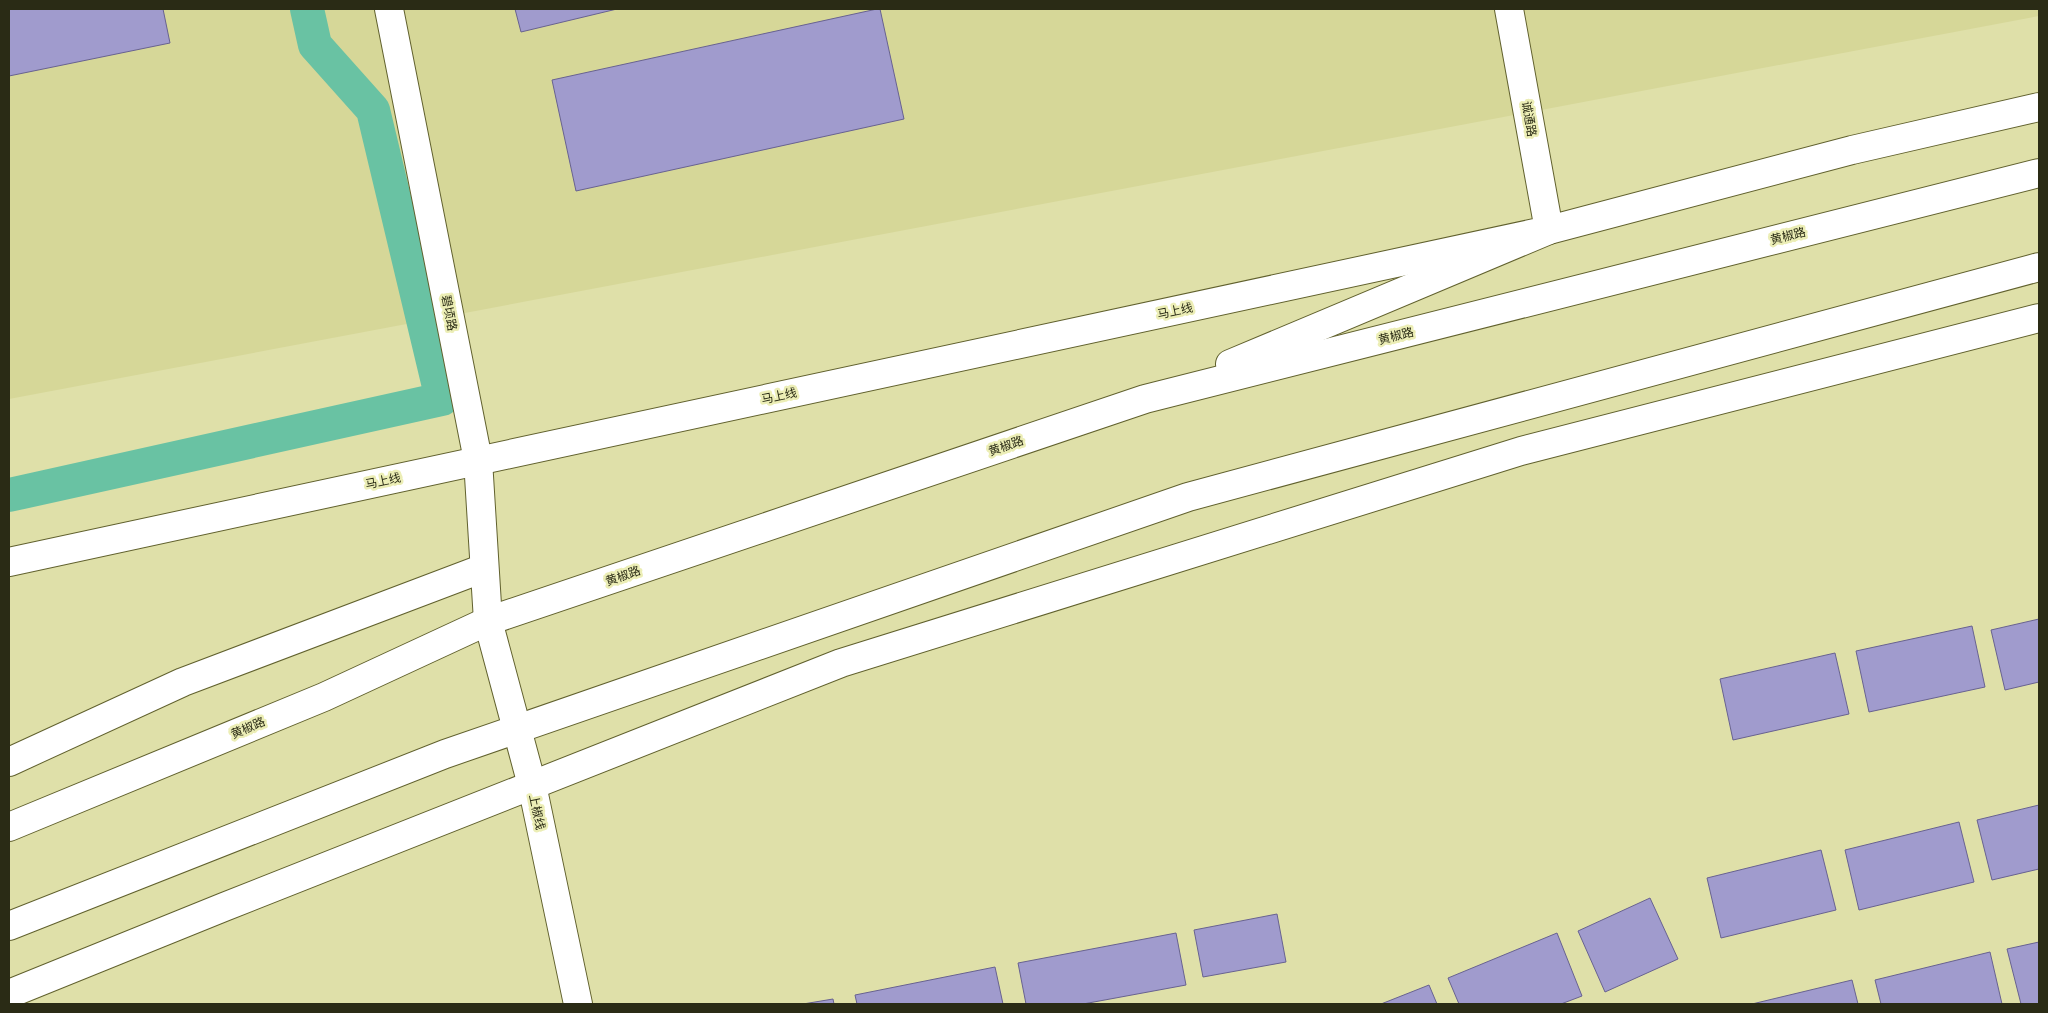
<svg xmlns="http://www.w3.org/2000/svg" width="2048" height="1013" font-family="'Roboto Condensed','Noto Sans SC',sans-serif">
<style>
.built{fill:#d6d798}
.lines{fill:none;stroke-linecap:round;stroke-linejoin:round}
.canal{stroke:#69c2a3;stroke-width:34}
.building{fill:#a09bcd;stroke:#686290}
.minor-casing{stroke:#61612e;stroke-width:30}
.major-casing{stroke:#61612e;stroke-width:30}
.minor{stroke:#fff;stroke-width:28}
.major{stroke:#fff;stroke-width:28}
.labels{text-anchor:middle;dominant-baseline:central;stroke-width:5;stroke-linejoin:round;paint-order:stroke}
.street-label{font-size:12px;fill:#2a2b15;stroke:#eceeb6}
</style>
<rect width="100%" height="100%" fill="#dfe0a9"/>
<!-- built -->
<polygon class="built" points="9,9 2039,9 2039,16 9,399"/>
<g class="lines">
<!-- canal -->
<polyline class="canal" points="9,495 442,399 373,110 315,45 307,9"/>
</g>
<!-- building -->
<g class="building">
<polygon points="9,9 163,9 170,43 9,76"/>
<polygon points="515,9 617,9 521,32"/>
<polygon points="877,9 880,9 904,119 576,191 552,80"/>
<polygon points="2039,619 2039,682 2005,690 1991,630"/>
<polygon points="1972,626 1985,687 1869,712 1856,651"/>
<polygon points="1835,653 1849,714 1733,740 1720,679"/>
<polygon points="2039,805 2039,869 1992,880 1977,820"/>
<polygon points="1959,822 1974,882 1859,910 1845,850"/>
<polygon points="1821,850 1836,910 1721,938 1707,878"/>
<polygon points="1650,898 1678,959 1605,992 1578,931"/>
<polygon points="1277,914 1286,962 1203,977 1194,930"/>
<polygon points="1176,933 1186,985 1083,1004 1026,1004 1018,963"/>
<polygon points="1557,933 1582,996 1561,1004 1459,1004 1448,978"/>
<polygon points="2039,942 2039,1004 2021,1004 2007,949"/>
<polygon points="1990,952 2002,1004 1881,1004 1875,980"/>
<polygon points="995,967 1003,1004 857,1004 855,995"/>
<polygon points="1852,980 1858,1004 1752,1004"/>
<polygon points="1429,985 1437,1004 1381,1004"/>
<polygon points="833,999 834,1004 803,1004"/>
</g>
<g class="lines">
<!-- minor casing -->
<g class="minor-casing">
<g id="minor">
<polyline points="389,9 478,460 488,621"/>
<polyline points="9,562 1549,230 1509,9"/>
</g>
</g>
<!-- major casing -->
<g class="major-casing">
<g id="major">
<polyline points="1230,364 1549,230 1852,150 2039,107"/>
<polyline points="488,621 532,785 578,1004"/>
<polyline points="9,762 183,682 484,568"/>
<polyline points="9,827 324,697 488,621 1145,399 2039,173"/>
<polyline points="9,926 445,754 1188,497 2039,267"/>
<polyline points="9,994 224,907 841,663 1521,451 2039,318"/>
</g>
</g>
<!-- minor -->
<use href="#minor" class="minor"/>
<!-- major -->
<use href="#major" class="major"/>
</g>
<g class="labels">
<!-- street labels -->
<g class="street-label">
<text transform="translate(1529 119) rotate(80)">诚通路</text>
<text transform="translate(1788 236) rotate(-14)">黄椒路</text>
<text transform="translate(1175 311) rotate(-12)">马上线</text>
<text transform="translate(449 313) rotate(79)">碧顷路</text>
<text transform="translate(1396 336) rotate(-14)">黄椒路</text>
<text transform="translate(779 396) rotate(-12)">马上线</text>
<text transform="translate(1006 446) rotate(-19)">黄椒路</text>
<text transform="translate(383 481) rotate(-12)">马上线</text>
<text transform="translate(623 576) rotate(-19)">黄椒路</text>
<text transform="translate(248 728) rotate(-23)">黄椒路</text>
<text transform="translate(537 812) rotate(78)">上椒线</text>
</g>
</g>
<!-- border -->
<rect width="2048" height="1013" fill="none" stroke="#2a2b15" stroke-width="20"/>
</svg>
